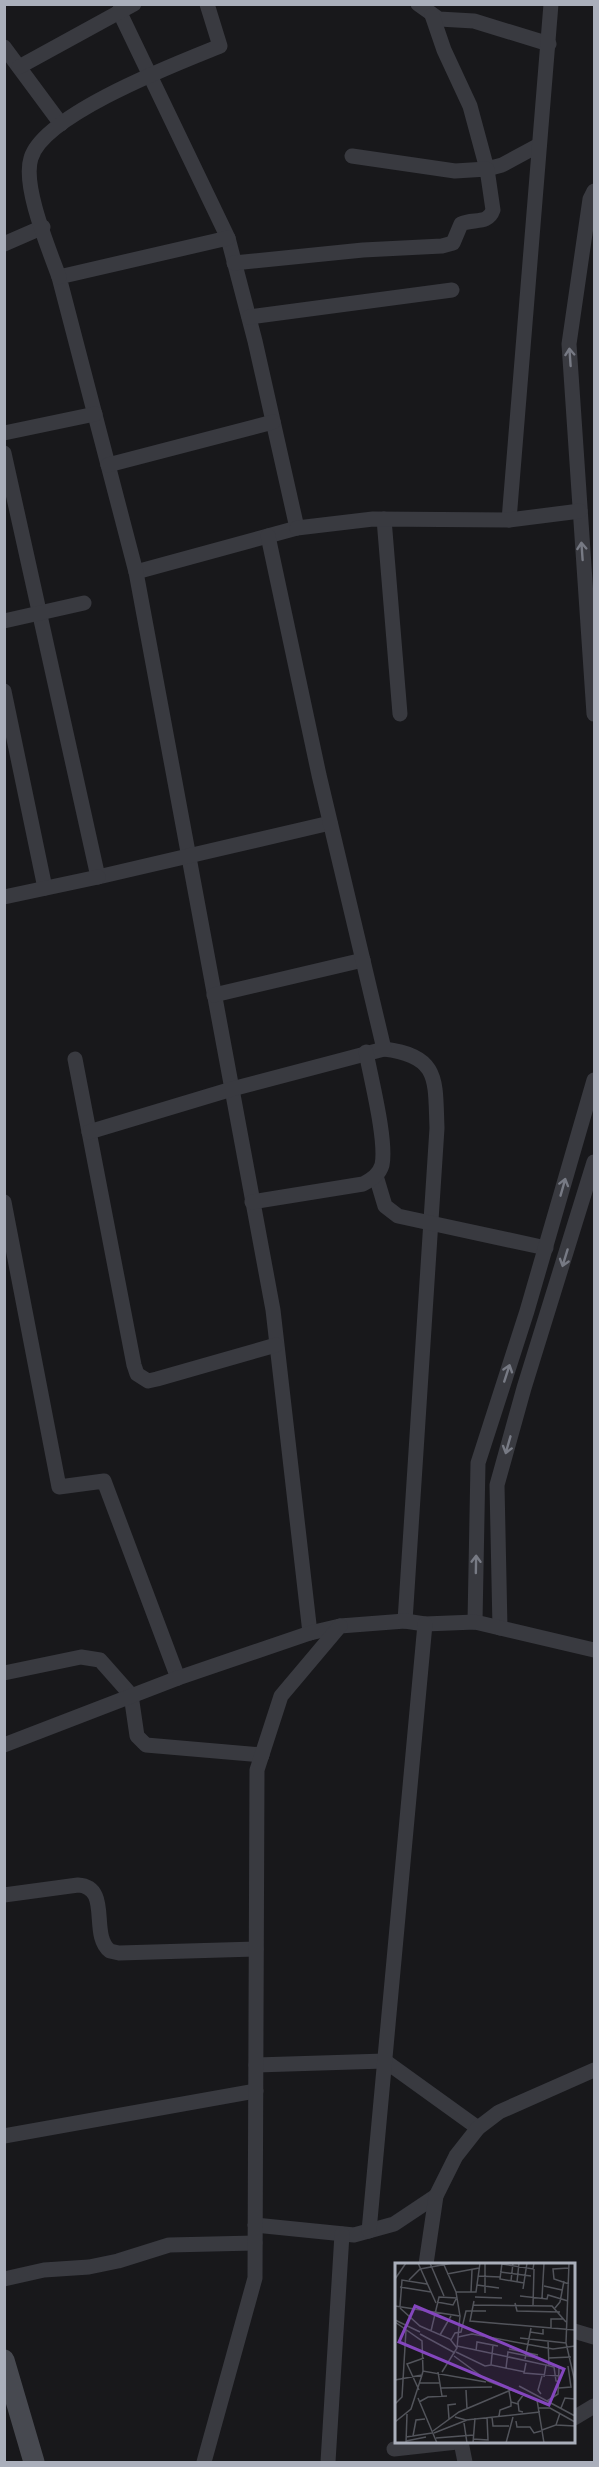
<svg xmlns="http://www.w3.org/2000/svg" width="599" height="2467" font-family="'Exo 2',sans-serif">
<style>
.lines{fill:none;stroke-linecap:round;stroke-linejoin:round}
.street{stroke:#393a40;stroke-width:15}
.secondary{stroke:#474950;stroke-width:21}
.oneway{stroke:#777a84}
.inset-road{fill:none;stroke:#52545b;stroke-width:1.5}
.view{fill:#8446be;fill-opacity:0.15;stroke:#8446be;stroke-width:3}
.inset-edge{fill:none;stroke:#aaafbb;stroke-width:3}
</style>
<rect width="100%" height="100%" fill="#18181b"/>
<g class="lines">
<!-- street -->
<g class="street">
<polyline points="418,4 439,19 474,21 549,44"/>
<polyline points="119,11 228,238 255,341 297,528 136,572"/>
<polyline points="432,15 444,50 470,106 487,169 502,165 539,145"/>
<polyline points="4,47 61,124"/>
<polyline points="19,67 134,4"/>
<polyline points="594,191 590,199 569,344 594,714"/>
<polyline points="228,238 59,277 136,572 273,1310 310,1633"/>
<polyline points="4,244 43,227"/>
<path d="M234 263 363 250 442 246 453 243 461 224C473 218 488 225 493 210L487 169 455 171 352 156"/>
<path d="M59 277C49 249 22 186 31 158 44 114 178 63 220 46L207 4"/>
<polyline points="249,317 452,290"/>
<polyline points="4,433 95,414"/>
<polyline points="4,453 98,877 330,823"/>
<polyline points="108,465 273,422"/>
<polyline points="384,519 400,714"/>
<polyline points="509,520 551,4"/>
<polyline points="297,528 373,519 509,520 580,511"/>
<polyline points="4,621 84,603"/>
<polyline points="4,691 45,888"/>
<polyline points="4,897 98,877"/>
<polyline points="214,995 363,960"/>
<path d="M384 1049C440 1056 435 1080 437 1128L405 1621"/>
<polyline points="75,1059 134,1365 137,1374 148,1381 157,1379 276,1345"/>
<polyline points="89,1132 232,1089 384,1049 319,775 268,536"/>
<polyline points="376,1176 385,1206 398,1216 546,1248"/>
<polyline points="4,1202 59,1487 104,1481 178,1678"/>
<path d="M252 1202 363 1184C372 1179 379 1175 382 1165 387 1141 371 1079 366 1052"/>
<polyline points="475,1622 478,1463 527,1311 594,1080"/>
<polyline points="500,1628 497,1485 524,1388 594,1162"/>
<polyline points="4,1673 81,1657 100,1660 131,1695 137,1736 146,1745 262,1755"/>
<polyline points="4,1745 178,1678 310,1633 340,1626 405,1621 425,1624 475,1622 594,1650"/>
<path d="M4 1895 78 1885C112 1887 89 1935 110 1951L119 1953 256 1949"/>
<polyline points="256,2065 385,2061 478,2128"/>
<polyline points="4,2136 256,2091"/>
<polyline points="255,2225 354,2235 394,2224 436,2196"/>
<polyline points="369,2231 425,1624"/>
<polyline points="426,2264 436,2196 456,2156 478,2128 499,2112 594,2070"/>
<polyline points="4,2279 44,2270 89,2267 118,2261 169,2245 255,2243"/>
<polyline points="574,2331 594,2337"/>
<polyline points="574,2418 594,2406"/>
<polyline points="461,2442 465,2462"/>
<polyline points="394,2449 457,2442"/>
<polyline points="204,2462 255,2278 257,1770 281,1696 340,1626"/>
<polyline points="328,2462 342,2234"/>
</g>
<!-- secondary -->
<polyline class="secondary" points="4,2360 34,2462"/>
</g>
<!-- one-way arrows -->
<defs><path id="oneway-shaft" d="M-6 0H5M1.5-3L5.5 0L1.5 3" fill="none" stroke-width="1.6" stroke-linecap="round" stroke-linejoin="round" transform="scale(1.5)"/></defs>
<g class="oneway">
<use href="#oneway-shaft" transform="translate(570 357) rotate(-94)"/>
<use href="#oneway-shaft" transform="translate(582 551) rotate(-94)"/>
<use href="#oneway-shaft" transform="translate(563 1187) rotate(-74)"/>
<use href="#oneway-shaft" transform="translate(565 1258) rotate(107)"/>
<use href="#oneway-shaft" transform="translate(507 1373) rotate(-72)"/>
<use href="#oneway-shaft" transform="translate(508 1445) rotate(106)"/>
<use href="#oneway-shaft" transform="translate(476 1564) rotate(-89)"/>
</g>
<!-- overview -->
<g transform="translate(395 2263)">
<rect width="180" height="180" fill="#18181b"/>
<path class="inset-road" d="M23 0 41 40M35 0 49 33M90 0V30M107 0 105 16 129 20M174 0 171 80 180 119M107 1 138 6 139 0M49 2 61 29M105 9 136 13M52 11 84 5M83 13 105 14M0 16 11 0M14 17 25 6 58 0M116 18 118 0M122 19 124 0M174 21 159 16 158 6 174 5M82 22 104 25M149 23 167 27M5 24 36 29M128 26 132 0M76 29 77 7M125 33 152 36 153 32 173 38M80 34 107 35M147 35 149 0M79 38 75 58 180 67M42 39 58 42 61 36M120 40 122 48 165 49M78 42 157 43 171 59M138 42 139 6M0 43 65 53 61 29H81L85 0M5 43 7 17 32 21M5 45 25 63 55 76 62 85M160 45 165 39 169 18M0 57 25 69M0 59 27 78 28 108M156 66V56H168M36 68 44 34 62 35M135 69 148 71V66M25 71 60 90M45 72 56 53M63 74 77 71 158 86 180 83M125 75 171 80M56 77 60 70 66 69 71 48H91M153 78 154 103M98 82 96 102 130 109M62 83 151 102 149 114M114 86 143 92M81 88 82 79 103 83M61 89 90 103 96 102M59 93 93 118 142 137 149 180M154 95 176 94M130 96 136 65M131 100 129 110 165 113M151 102 159 104 161 118 165 119M111 105 113 89 143 95M43 109 47 133M47 109 62 85 65 53M0 117 27 112 28 108 91 119M25 120H45M124 123 180 153M46 125 97 124M164 125 176 124 173 103M24 127 12 101 29 95M71 127 72 146M114 128 116 139 123 141M146 131 143 127 147 113M23 135 42 180M152 138 163 131 164 105M24 139 33 134 52 133M0 141 7 134 11 67M144 145H155L180 159M166 145 170 135 180 136M128 149 124 148 123 139 129 131M104 153 105 147 116 143V139M60 154 71 157 145 149M97 154 98 163H114M54 156 53 142 61 141M121 158 122 164H135L139 170 146 168M0 159 16 146 27 112M69 160 72 180M161 162 180 163M147 167 161 162 165 150M38 168 64 149 116 127M39 170 72 157M18 173 21 157 30 156M11 174 37 170M41 175 79 172M78 176 93 177 92 154M11 178 31 174M11 180 12 151M78 180 80 155M111 180 118 154"/>
<path class="view" d="M20 43 169 106 154 142 4 79Z"/>
<rect width="180" height="180" class="inset-edge"/>
</g>
<!-- border -->
<rect width="599" height="2467" fill="none" stroke="#aaafbb" stroke-width="12"/>
</svg>
